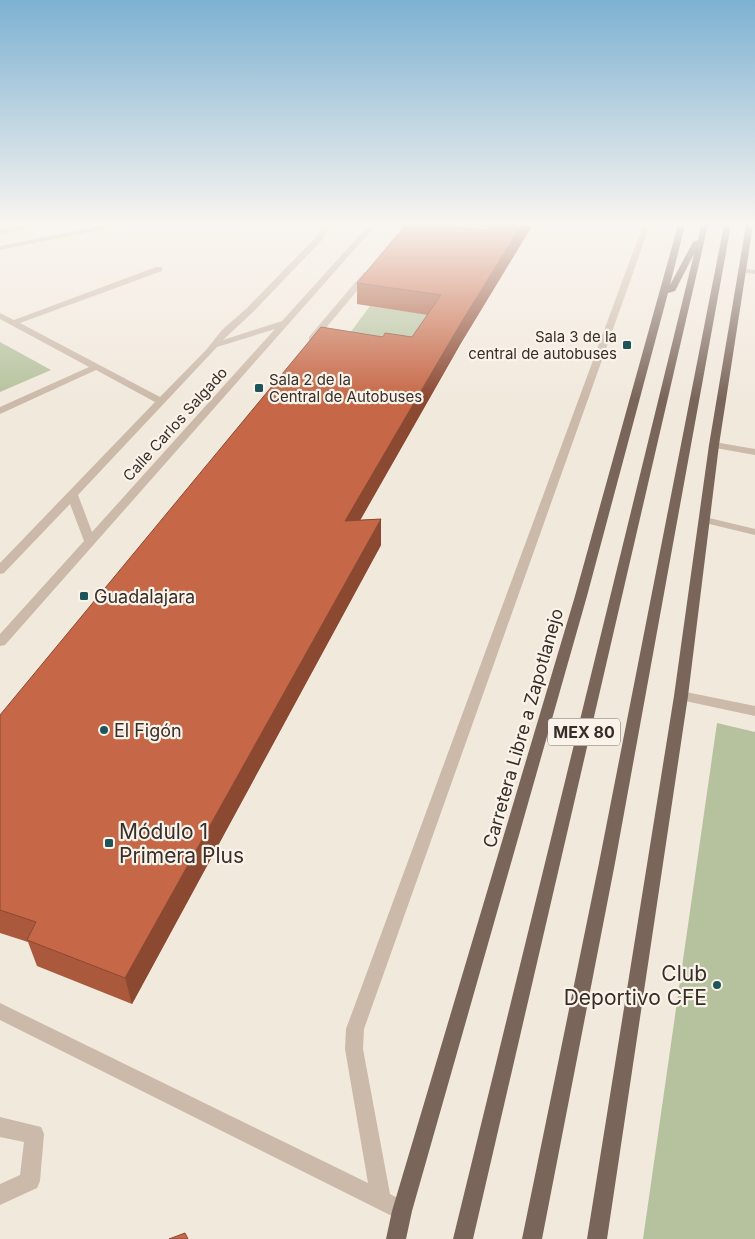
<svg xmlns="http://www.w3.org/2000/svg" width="755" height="1239" font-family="Inter,sans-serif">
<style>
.green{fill:#b5c29d}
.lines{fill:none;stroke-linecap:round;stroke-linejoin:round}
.minor{fill:#cbb9a9;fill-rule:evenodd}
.major{fill:#7a655a;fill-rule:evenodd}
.wall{fill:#aa593d}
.shaded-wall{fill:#8b4932}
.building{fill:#c66847;stroke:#8b4932}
.poi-dot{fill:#1e555a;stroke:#faf3ea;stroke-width:2}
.labels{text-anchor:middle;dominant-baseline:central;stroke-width:4.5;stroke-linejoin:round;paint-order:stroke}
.far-poi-label{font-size:15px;fill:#382e29;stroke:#faf3ea;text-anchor:end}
.far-street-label{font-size:15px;fill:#382e29;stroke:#faf3ea}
.shield{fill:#faf3ea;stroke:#726963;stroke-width:1}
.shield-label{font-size:16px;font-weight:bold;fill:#382e29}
.poi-label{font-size:18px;fill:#382e29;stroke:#faf3ea;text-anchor:start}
.street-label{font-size:18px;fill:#382e29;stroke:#faf3ea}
.near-poi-label{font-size:21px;fill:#382e29;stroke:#faf3ea;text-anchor:start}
</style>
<rect width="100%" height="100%" fill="#f2e9dd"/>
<!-- green -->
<g class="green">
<polygon points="370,306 441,316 420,347 336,352"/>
<polygon points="0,342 51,370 0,392"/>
<polygon points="717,723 755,732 755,1239 643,1239"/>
</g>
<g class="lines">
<!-- minor -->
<g class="minor">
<polygon points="26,225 42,225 0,235 0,231"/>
<polygon points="107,225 124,225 0,250 0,246"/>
<path d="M323 225H330L322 240 253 312 223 340 282 321 369 225H376L5 645 0 646V634L84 541 70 504 4 573 0 574V563L155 402 96 370 0 414V407L89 367 0 319V313L14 320 156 267H162V271L20 323 160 397 206 350 222 330 247 308 316 237ZM275 329 92 532 78 495 217 347Z"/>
<polygon points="643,225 650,225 364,1029 363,1049 390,1194 409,1204 412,1211 409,1218 402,1221 0,1020 0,1003 368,1183 345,1049 346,1029"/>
<polygon points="740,268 755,270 755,274 740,272"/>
<polygon points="364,272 371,274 315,341 309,341 309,337"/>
<polygon points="714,442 755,449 755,455 710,447 709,445"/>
<polygon points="705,517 755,529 755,535 701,522 699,520 701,518"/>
<polygon points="681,691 755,706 755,716 676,699 674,696 676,693"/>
<polygon points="0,1117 41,1127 44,1134 40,1181 37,1188 0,1205 0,1184 20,1175 24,1142 0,1137"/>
</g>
<!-- major -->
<g class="major">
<polygon points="678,225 685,225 670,285 693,242 698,240 701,225 708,225 473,1239 453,1239 694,254 675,291 668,293 587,596 412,1211 406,1239 386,1239 392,1211 575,596"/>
<polygon points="724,225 731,225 615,863 542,1239 522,1239 599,863"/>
<polygon points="746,225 753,225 719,445 688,696 607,1239 587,1239 674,696 709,445"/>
</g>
</g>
<!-- wall -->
<polygon class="wall" points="489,226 532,226 461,343 360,520 381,519 381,545 132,1004 37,966 28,942 0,933 0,715 383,337 412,337 428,315 357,304 357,283 486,230"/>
<!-- shaded-wall -->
<g class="shaded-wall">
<polygon points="521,226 532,226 461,343 345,547 345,521 462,321"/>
<polygon points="381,519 381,545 132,1004 125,978"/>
</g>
<!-- building -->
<g class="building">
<polygon points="405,226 451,226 486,230 489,226 521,226 462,321 345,521 381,519 125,978 27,940 36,922 0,910 0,715 321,327 383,337 385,333 412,337 441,295 357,283"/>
<polygon points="185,1233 188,1239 169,1239"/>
</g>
<!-- sky -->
<linearGradient id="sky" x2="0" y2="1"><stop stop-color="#7db1d2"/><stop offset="0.56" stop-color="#f9f5f0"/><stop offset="1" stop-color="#f9f5f0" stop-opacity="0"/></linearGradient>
<rect width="755" height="399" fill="url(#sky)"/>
<!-- markers -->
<g class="poi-dot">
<rect x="622" y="340" width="10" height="10" rx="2.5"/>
<rect x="254" y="383" width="10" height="10" rx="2.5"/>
<rect x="79" y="591" width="10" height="10" rx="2.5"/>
<circle cx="104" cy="730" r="5"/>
<rect x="104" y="838" width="10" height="10" rx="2.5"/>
<circle cx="717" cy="985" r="5"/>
</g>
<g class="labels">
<!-- far-poi labels -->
<g class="far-poi-label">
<text x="617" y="336">Sala 3 de la<tspan x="617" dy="17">central de autobuses</tspan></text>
<text x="269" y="379" text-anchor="start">Sala 2 de la<tspan x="269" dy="17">Central de Autobuses</tspan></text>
</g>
<!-- far-street labels -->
<g class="far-street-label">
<text transform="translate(175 424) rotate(-48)">Calle Carlos Salgado</text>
</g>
<!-- shield labels -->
<rect class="shield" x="548" y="718.5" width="72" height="27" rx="4"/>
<g class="shield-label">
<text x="584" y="732">MEX 80</text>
</g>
<!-- poi labels -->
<g class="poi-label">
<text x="94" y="596">Guadalajara</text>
<text x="114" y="730">El Figón</text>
</g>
<!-- street labels -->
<g class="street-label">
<text transform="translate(523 728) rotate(-74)">Carretera Libre a Zapotlanejo</text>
</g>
<!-- near-poi labels -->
<g class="near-poi-label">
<text x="119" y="831">Módulo 1<tspan x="119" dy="24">Primera Plus</tspan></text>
<text x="707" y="973" text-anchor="end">Club<tspan x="707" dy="24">Deportivo CFE</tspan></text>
</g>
</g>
</svg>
